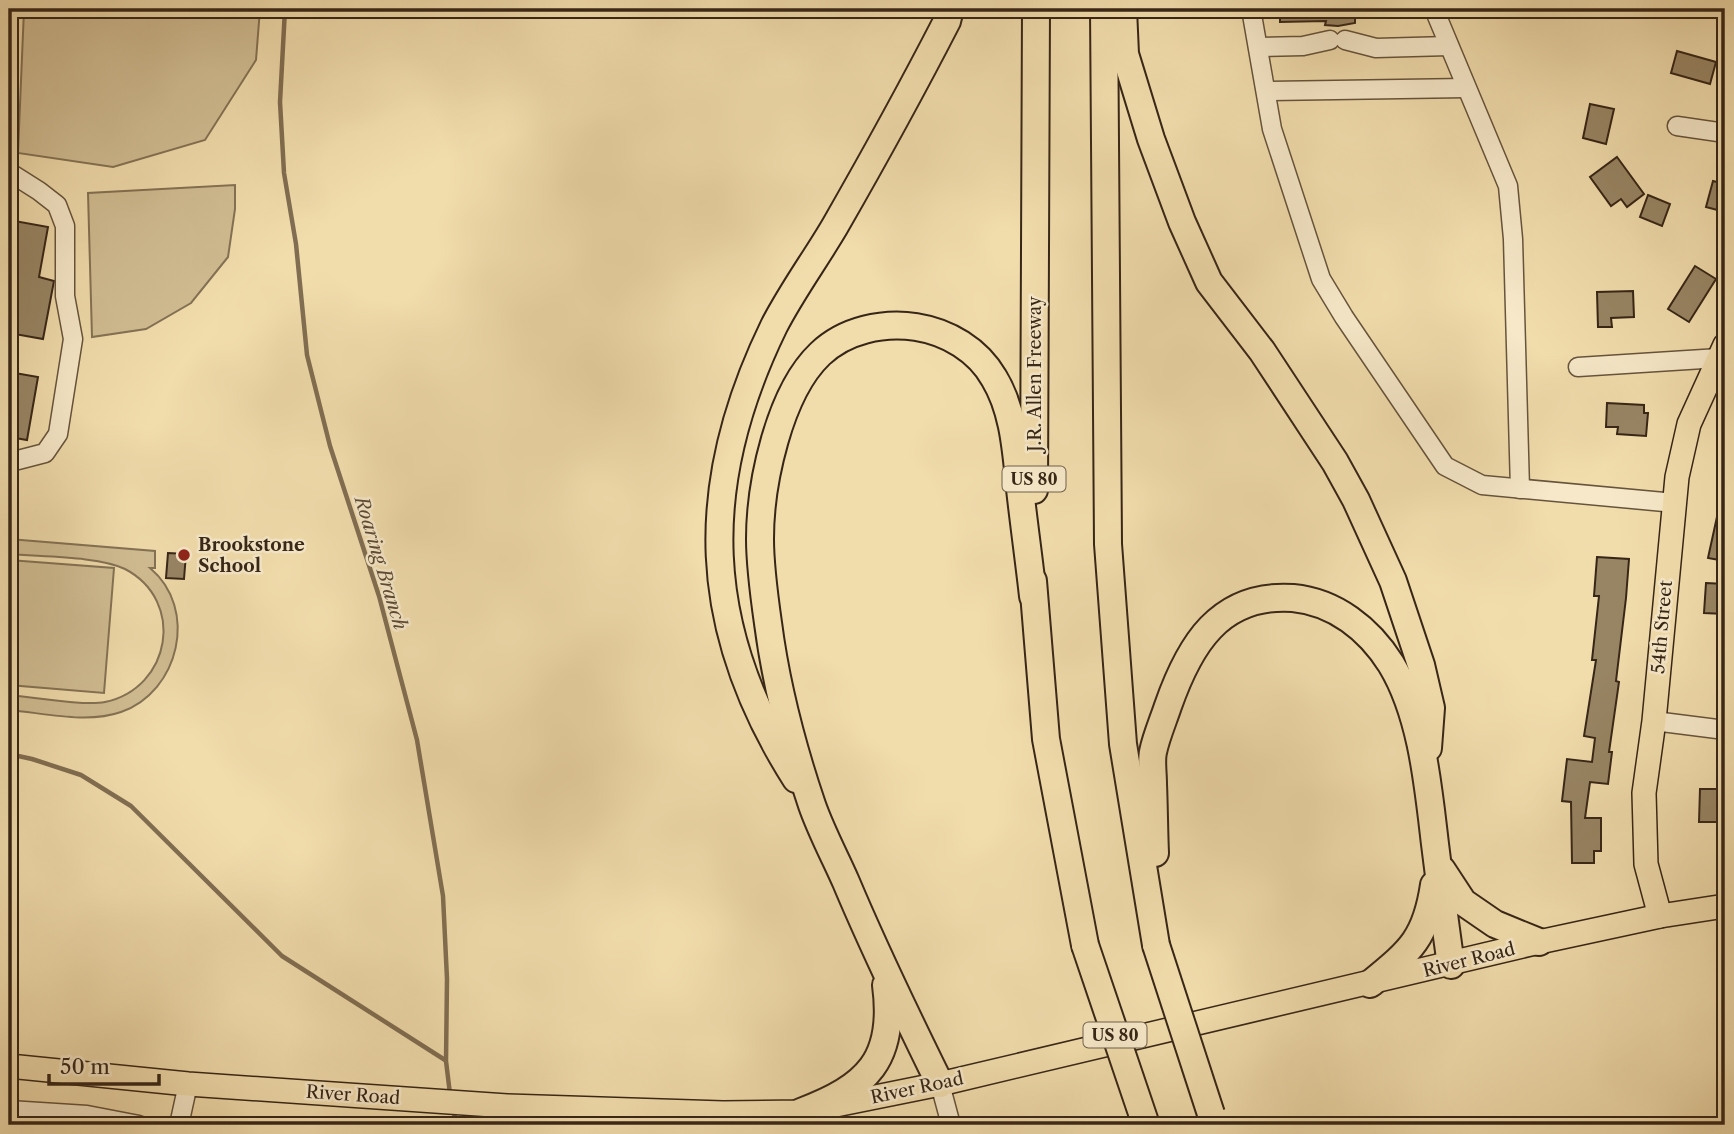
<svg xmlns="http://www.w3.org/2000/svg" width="1734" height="1134" font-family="'Libre Caslon Text',serif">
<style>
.green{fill:#d1bd93;stroke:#847255;stroke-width:2}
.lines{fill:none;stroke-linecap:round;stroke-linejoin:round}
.stream{stroke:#816e52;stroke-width:4.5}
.building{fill:#988564;stroke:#372617;stroke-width:2}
.minor-casing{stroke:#66543c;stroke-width:21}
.major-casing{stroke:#372617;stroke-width:26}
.highway-casing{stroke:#372617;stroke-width:30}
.minor{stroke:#f6e8c9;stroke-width:18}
.major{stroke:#f1dcac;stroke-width:23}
.highway{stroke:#f1dcac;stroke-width:26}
.highway-bridge-casing{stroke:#372617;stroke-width:30;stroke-linecap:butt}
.highway-bridge{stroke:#f1dcac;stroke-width:26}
.poi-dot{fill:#8f2418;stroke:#f6e8c9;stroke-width:2.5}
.labels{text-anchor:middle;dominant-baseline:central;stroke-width:5;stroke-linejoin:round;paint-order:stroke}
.shield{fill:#f6e8c9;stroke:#70604c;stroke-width:2}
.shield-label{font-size:16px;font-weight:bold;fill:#372617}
.street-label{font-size:18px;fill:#372617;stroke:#f6e8c9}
.poi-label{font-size:18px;font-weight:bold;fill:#372617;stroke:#f6e8c9;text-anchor:start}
.water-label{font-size:19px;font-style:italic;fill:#5c4a34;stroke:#f6e8c9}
</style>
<rect width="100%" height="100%" fill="#f1dcac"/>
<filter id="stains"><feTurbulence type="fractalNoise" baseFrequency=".00286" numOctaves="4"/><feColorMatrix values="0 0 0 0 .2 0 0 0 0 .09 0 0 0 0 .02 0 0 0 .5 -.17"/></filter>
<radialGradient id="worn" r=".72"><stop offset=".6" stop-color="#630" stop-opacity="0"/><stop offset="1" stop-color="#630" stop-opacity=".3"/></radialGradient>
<!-- green -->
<g class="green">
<polygon points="24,9 260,9 256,60 205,140 113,167 18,153"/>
<polygon points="235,185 235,209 228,257 191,303 146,329 92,337 88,193"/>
<path d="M9 539 155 551V568H150C199 609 179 692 121 712 87 724 44 713 9 710V695C32 697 84 706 105 702 171 688 186 601 125 569 99 556 40 557 9 554Z"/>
<polygon points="9,560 114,568 104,693 9,685"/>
</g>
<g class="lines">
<!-- stream -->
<g class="stream">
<polyline points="285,9 280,102 284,173 296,244 307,355 330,446 379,596 417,740 443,896 447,979 446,1061 450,1094"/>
<polyline points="9,754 32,759 81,775 131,806 282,956 445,1060"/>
<polyline points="452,1109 458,1125"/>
</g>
</g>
<!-- building -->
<g class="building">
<polygon points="1280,9 1355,9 1355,23 1338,26 1325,25 1326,21 1280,22"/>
<polygon points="1677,51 1716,62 1710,84 1671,73"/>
<polygon points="1590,104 1614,109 1606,144 1583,138"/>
<polygon points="1617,157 1644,194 1627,207 1621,199 1611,206 1590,177"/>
<polygon points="1713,181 1725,184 1725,212 1706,207"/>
<polygon points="1648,195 1670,204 1662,226 1640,217"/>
<polygon points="9,220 48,227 39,277 54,281 43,339 9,333"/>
<polygon points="1695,266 1716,279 1689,322 1668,309"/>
<polygon points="1633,291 1634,317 1611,318 1612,327 1598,327 1597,292"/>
<polygon points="9,372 38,377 27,440 9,437"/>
<polygon points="1607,403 1644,405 1644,413 1648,413 1646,436 1617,434 1618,427 1606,427"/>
<polygon points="1720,503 1725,504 1725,561 1708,558"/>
<polygon points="168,553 186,554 184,579 166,578"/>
<polygon points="1597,557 1629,559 1626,598 1616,681 1619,682 1609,752 1612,752 1608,784 1590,782 1585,818 1601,818 1601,851 1594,851 1594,863 1572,863 1571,802 1562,801 1567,759 1592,762 1595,738 1584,736 1596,660 1592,660 1599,596 1594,596"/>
<polygon points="1706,583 1725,584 1725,614 1704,613"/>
<polygon points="1700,789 1725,789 1725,822 1699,822"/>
</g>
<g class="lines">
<!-- minor casing -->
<g class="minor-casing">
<g id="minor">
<polyline points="1251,9 1272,129 1321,279 1344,317 1445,466 1482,485 1675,503"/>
<polyline points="1434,9 1508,186 1513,239 1520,489"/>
<polyline points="1345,40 1376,48 1449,46"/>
<polyline points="1258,47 1303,46 1330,40"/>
<polyline points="1266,91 1466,88"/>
<polyline points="1677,126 1725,133"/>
<polyline points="9,172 39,191 57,205 65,226 65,296 73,339 58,434 45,453 18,460 9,458"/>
<polyline points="1578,367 1719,358"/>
<polyline points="1654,721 1725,730"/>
<polyline points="940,1084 951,1125"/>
<polyline points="9,1110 87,1115 139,1125"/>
<polyline points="179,1125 188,1084"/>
</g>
</g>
<!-- major casing -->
<g class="major-casing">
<g id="major">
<polyline points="1660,916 1646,864 1644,793 1654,721 1677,477 1689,424 1725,345"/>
<polyline points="9,1066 188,1084 507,1106 723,1113 801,1112 940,1084 1539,942 1660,916 1725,906"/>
</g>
</g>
<!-- highway casing -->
<g class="highway-casing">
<g id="highway">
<polyline points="1104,9 1108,544 1123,744 1156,945"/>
<polyline points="1123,9 1125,54 1151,139 1182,222 1209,282 1262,351 1335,462 1356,500 1393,581 1421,665 1431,708 1428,748"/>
<polyline points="1034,490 1036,9"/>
<polyline points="1033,581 1046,739 1085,945"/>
<path d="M796 779C700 628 696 486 774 326 792 291 815 260 835 226 874 158 911 91 947 21L950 9"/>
<path d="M1155 853C1154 830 1154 807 1153 784 1153 773 1151 761 1153 752 1156 737 1163 721 1168 706 1189 646 1219 593 1293 598 1335 602 1369 629 1391 664 1422 715 1428 785 1435 844 1440 884 1445 924 1451 965"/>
<polyline points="1442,870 1463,902 1495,924 1539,942"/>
<path d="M1370 984C1410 951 1426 939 1434 885"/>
<path d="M940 1084C907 1017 875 951 846 882 835 857 821 831 812 805 792 746 776 685 768 623 764 595 760 567 760 539 760 484 779 393 820 354 845 330 883 322 916 327 948 332 978 350 994 378 1014 411 1016 451 1020 489 1024 525 1029 560 1033 596"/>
<path d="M801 1112C867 1087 896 1060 886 985"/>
</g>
</g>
<!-- minor -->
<use href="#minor" class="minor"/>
<!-- major -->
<use href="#major" class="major"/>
<!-- highway -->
<use href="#highway" class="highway"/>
<!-- highway-bridge casing -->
<g class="highway-bridge-casing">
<g id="highway-bridge">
<polyline points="1085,945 1146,1125"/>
<polyline points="1156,945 1211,1114"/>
</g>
</g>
<!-- highway-bridge -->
<use href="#highway-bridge" class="highway-bridge"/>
</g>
<!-- markers -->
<circle class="poi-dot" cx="184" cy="555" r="7"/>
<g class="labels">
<!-- shield labels -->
<g class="shield">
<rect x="1002.5" y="466.5" width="63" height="25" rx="5"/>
<rect x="1083.5" y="1022.5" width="63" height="25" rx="5"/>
</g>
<g class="shield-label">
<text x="1034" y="479">US 80</text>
<text x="1115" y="1035">US 80</text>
</g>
<!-- street labels -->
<g class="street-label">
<text transform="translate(1035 374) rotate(-90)">J.R. Allen Freeway</text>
<text transform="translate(1662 627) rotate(-85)">54th Street</text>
<text transform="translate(1469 960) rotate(-14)">River Road</text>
<text transform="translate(917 1088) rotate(-12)">River Road</text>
<text transform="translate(353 1095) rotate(4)">River Road</text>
</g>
<!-- poi labels -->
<g class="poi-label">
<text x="198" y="545">Brookstone<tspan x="198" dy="21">School</tspan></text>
</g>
<!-- water labels -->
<g class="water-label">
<text transform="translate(381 563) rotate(73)">Roaring Branch</text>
</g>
</g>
<!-- margin -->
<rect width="1734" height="1134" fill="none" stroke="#f1dcac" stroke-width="35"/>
<rect x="10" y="10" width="1713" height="1113" fill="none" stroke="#372617" stroke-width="3.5"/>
<rect x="18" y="18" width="1699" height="1099" fill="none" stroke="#372617" stroke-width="2"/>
<!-- scale -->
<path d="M49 1074v10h110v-10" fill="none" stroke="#372617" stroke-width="3.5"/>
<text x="60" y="1074" font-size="21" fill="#372617" stroke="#f6e8c9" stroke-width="5" paint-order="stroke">50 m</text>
<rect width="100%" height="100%" filter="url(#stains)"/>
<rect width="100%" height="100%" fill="url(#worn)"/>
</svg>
